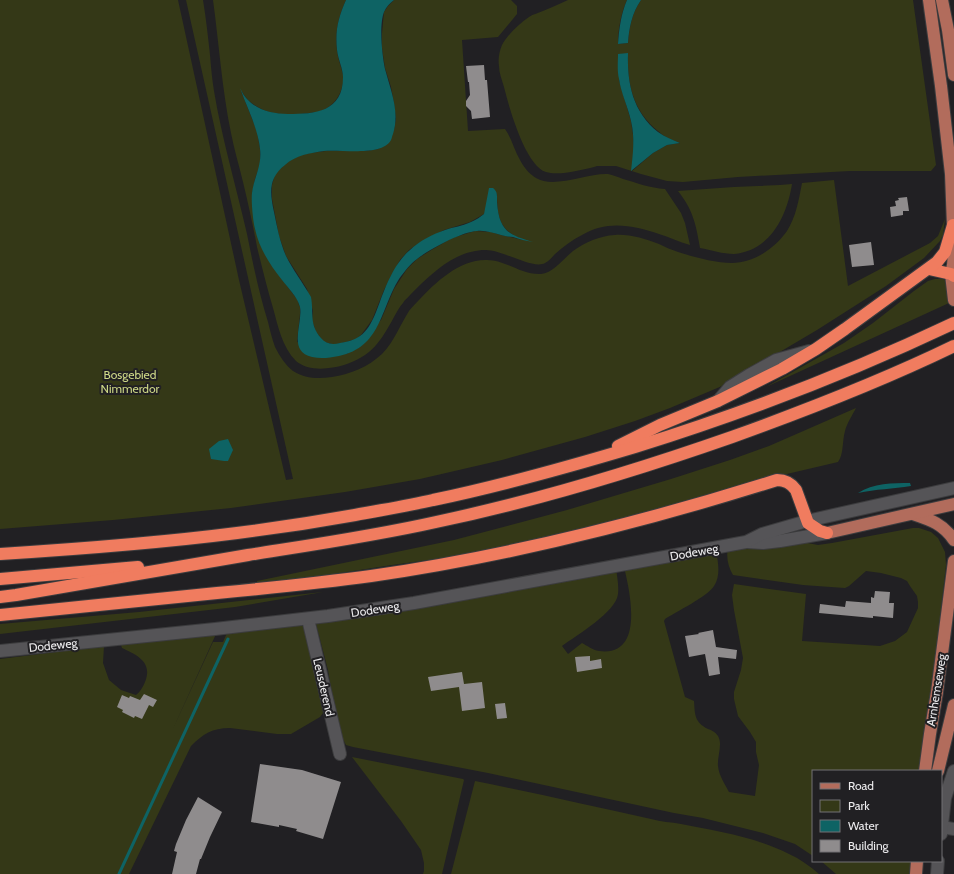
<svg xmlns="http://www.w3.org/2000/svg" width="954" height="874" font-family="Cabin,sans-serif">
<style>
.green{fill:#343817;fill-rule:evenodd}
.water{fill:#0e6364}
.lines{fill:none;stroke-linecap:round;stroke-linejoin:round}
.stream{stroke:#0e6364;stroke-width:3}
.building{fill:#8f8c8d}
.minor-casing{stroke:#3c3c3e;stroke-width:14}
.major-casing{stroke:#3c3c3e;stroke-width:14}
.highway-casing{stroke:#3c3c3e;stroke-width:14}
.minor{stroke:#555457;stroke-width:12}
.major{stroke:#b26c5c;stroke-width:12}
.highway{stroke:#f07c5f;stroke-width:12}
.labels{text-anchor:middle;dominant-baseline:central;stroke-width:4;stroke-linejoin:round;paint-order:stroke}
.park-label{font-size:12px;fill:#ced887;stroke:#212023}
.street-label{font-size:12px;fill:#ecebed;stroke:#212023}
</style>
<rect width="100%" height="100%" fill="#212023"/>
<!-- green -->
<g class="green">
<path d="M0 0H178L239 280 286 480 293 479 186 0H203C206 18 208 37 210 55 211 67 212 79 214 91 222 139 236 186 247 234 253 264 259 293 268 322 270 330 272 339 275 347 279 355 286 366 293 371 305 379 319 379 332 377 351 374 368 367 382 354 394 342 400 325 409 311 412 307 416 303 419 300 436 282 460 259 487 260 506 260 521 275 541 274 553 273 563 259 573 251 586 242 599 236 615 235 630 234 645 239 659 244 665 247 672 250 678 252 694 257 715 263 732 263 754 263 775 248 787 231 796 217 799 199 802 183L834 180 848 286 930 243 938 236 945 219 943 235 940 241 924 258 886 286 817 330 722 386 670 408 635 421 585 437 502 460 420 479 345 492 231 508 113 520 0 529Z"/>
<path d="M213 0H346C338 18 335 31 337 51 338 59 341 66 343 75 345 91 334 108 318 112 312 113 306 113 300 114 279 115 264 114 248 100 245 97 243 93 241 91L257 131 260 149V165L255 179 252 195 255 229 281 278 297 299 300 307V314L297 342 347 354 381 320 394 289 407 269 417 259 433 249 452 238 475 231 491 232 501 235 523 240C499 230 497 217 497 193L486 209 484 214 470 222 444 230 416 245 409 250 400 260 390 278 384 290 372 320 361 335 356 339 346 342 337 344H332L324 342 316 332 312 320 313 311 307 289 286 256 279 236 272 199V185L275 174 281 168 289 161 298 156 310 153 326 151H367L378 149 385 145 394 130 396 119 394 103 391 87 385 68 382 48V33L384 12 388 6 394 0H511L517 6V14L498 37 462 40 468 131 505 129C512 139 514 150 520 160 523 166 529 174 536 178 554 189 587 173 608 174 613 175 618 177 623 179 637 183 650 188 665 189L681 213 685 223 690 245C679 242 669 237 659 234 634 225 606 220 582 235 572 240 563 247 555 254 552 257 549 261 545 263 533 270 501 249 485 250 476 250 465 253 457 257 439 266 425 280 411 294 409 297 405 299 403 303 399 307 397 312 394 317 381 341 372 356 344 365 330 369 309 372 296 361 282 347 278 326 273 308 267 288 262 267 257 247 253 225 248 203 243 182 239 165 234 149 231 133 222 89 219 44 213 0Z"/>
<path d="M568 0H627C621 13 618 29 618 44L628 43C629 28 632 13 641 0H913L936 165 931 171H850L738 177 683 182 667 181 641 174 616 166H597L594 167C581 170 558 176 546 172 525 165 509 107 504 87 502 80 499 73 499 66 498 59 499 52 502 45 508 34 519 24 529 17 533 14 539 13 543 11 552 7 560 4 568 0ZM628 54C627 84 633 111 658 131 664 137 672 140 680 143L667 145 653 153 632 171 634 146 633 135 631 121 619 80Z"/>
<path d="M792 184C787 216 770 251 734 254 723 254 711 250 700 248 696 224 693 210 678 191L734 187 780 185Z"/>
<polygon points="935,279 943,279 948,283 949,303 766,387 844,343 873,323 914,291 928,281"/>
<path d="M856 408C852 416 847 423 845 431 842 441 844 454 838 462L774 477 680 507 466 555 392 565 301 579 257 583V581L454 540 567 510 671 479 730 460 769 446Z"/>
<path d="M913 528H919L931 532 938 538 945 552 946 565 923 771H813V856L795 844 763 833 703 818 674 813 488 773 353 747 346 745 343 739 334 705 328 670 315 620 616 568C617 576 619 586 618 594 616 612 577 635 562 646L568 654 582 643C588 646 592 650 599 651 645 657 630 592 624 567L716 550C718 562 721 576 714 586 708 596 676 612 665 619L664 621 685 697 694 701C695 714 694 722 708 729 712 730 715 732 718 736 723 744 717 757 718 766 719 776 725 784 729 792L755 796 759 765 756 752V742L750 732 738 716 734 699V692L741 670 743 658 734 610 732 595 734 584 806 594 802 641 880 646 895 641 907 632 918 608V602L917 596 910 586 907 581 901 578 881 573 866 571 849 586 845 588 803 585 733 575C728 567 726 557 728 548L802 542 818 545 832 543Z"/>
<polygon points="323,592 235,607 0,634 0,624 139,612"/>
<path d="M304 622 323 713 320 717 291 734H277L230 728C212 728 203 734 191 746L129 874H0V659L104 646 103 663 109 680 121 690 136 695C140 692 143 687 145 682 153 662 137 655 122 648L120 642 216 634 172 731 213 642H223L227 633Z"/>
<polygon points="352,757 463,779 464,780 442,874 423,874 424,871 424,863 421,850 401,821"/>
<path d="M475 781C534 793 592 806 651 819 661 822 671 822 681 824 717 831 756 837 789 854 800 859 810 866 819 874H451Z"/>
<polygon points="821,861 913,861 911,874 836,874"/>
</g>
<!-- water -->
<g class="water">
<path d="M346 0H394C390 3 386 7 384 12 379 25 382 55 385 69 391 91 400 112 393 134 392 136 392 138 391 140 382 157 340 149 324 151 310 153 296 155 285 165 268 178 270 193 274 212 277 227 280 242 286 256 293 270 303 283 311 297 314 314 309 324 321 338 326 344 332 345 340 343 347 342 354 340 360 336 373 327 378 305 384 291 390 276 398 260 410 250 419 241 433 234 445 230 453 227 463 226 471 222 476 220 480 217 484 214L489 188H493C498 192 497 196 497 202 499 230 508 235 533 242 526 241 519 239 513 237 509 237 504 236 501 235 493 233 485 230 477 231 461 232 430 249 417 259 410 264 404 272 399 279 380 310 381 347 339 356 329 358 321 359 312 357 287 351 303 324 300 307 297 296 288 288 282 280 270 265 259 248 255 229 253 221 251 201 252 193 254 177 262 166 260 149 258 128 247 108 240 88 242 92 244 96 247 99 257 110 273 114 288 114 315 114 343 112 343 77 343 69 338 59 337 50 335 31 338 18 346 0Z"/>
<path d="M627 0H641C632 13 629 28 628 43L618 44C619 29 621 14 627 0Z"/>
<path d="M628 53C627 84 633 112 658 132 665 137 673 140 680 143L667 145 653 153 631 171C633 154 635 138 631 121 628 107 621 93 619 79 617 70 618 62 618 54Z"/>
<polygon points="228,439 233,450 228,461 224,461 211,459 209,449 219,441"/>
<path d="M910 483 911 486C893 489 876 489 858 493 873 483 893 483 910 483Z"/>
</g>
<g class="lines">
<!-- stream -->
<polyline class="stream" points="119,874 228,639"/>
</g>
<!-- building -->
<g class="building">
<polygon points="484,65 485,80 487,80 490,117 472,119 471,111 466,106 466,101 470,95 469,82 468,82 466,66"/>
<polygon points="907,197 909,211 903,211 903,215 891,217 890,207 896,206 895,201 899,200 898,198"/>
<polygon points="871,242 874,265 852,267 849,245"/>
<polygon points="875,591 890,592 889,603 894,603 893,618 873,616 873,618 819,613 820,604 845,607 846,601 871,603 871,597 874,598"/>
<polygon points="713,630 716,647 737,650 736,659 718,657 720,674 709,676 705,654 689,657 685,636 699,634 698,633"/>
<polygon points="590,656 590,661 601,659 602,668 577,672 575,657"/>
<polygon points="462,672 464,684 482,682 485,708 462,711 459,687 431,691 428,677"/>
<polygon points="144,694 157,700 153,707 149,705 142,719 135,716 134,718 122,712 123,710 117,707 122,695 129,698 130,696 140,700"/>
<polygon points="505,703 507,718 497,719 495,704"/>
<polygon points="260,764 302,770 341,782 323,839 296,831 297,829 279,825 279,827 251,822"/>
<polygon points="198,797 222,812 210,837 201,859 200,859 196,874 172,874 177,852 174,851 176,844 186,820"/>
</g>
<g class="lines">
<!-- minor casing -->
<g class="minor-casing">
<g id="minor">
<polyline points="718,401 730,387 749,375 776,360 809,351"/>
<polyline points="747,542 763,543 780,541 827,533"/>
<polyline points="308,619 340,754"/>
<polyline points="0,651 215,629 328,616 414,603 746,542 762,534 807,521 954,488"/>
<polyline points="942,827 954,829"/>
<polyline points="941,834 945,798 954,771"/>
<polyline points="937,874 938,861"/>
</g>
</g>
<!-- major casing -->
<g class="major-casing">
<g id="major">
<polyline points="929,0 941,86 951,174 954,253 953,265 951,274 954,300"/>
<polyline points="942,0 948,30 954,75"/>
<path d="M913 514C931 520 943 524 954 540"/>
<polyline points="827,533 954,504"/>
<polyline points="925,771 930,734 937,692 954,561"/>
<polyline points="938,771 954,705"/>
<polyline points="916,874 917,861"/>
</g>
</g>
<!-- highway casing -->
<g class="highway-casing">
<g id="highway">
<polyline points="929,269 951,274 954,276"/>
<polyline points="618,446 660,425 718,401 782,369 816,349 845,329 937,262 945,252 953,225"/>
<path d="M0 554C79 549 159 543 237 533 277 528 316 522 355 515 381 510 407 506 433 500 501 486 568 467 635 447 744 413 851 372 954 323"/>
<polyline points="0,579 138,567"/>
<path d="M0 597 16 595C94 582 171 568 248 555 311 545 374 536 436 522 536 501 635 471 732 437 807 410 882 381 954 346"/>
<path d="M0 615C72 608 145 600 217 593 269 588 320 583 371 576 509 556 644 522 777 480 785 480 791 483 796 490L808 523 820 531 827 533"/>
</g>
</g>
<!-- minor -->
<use href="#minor" class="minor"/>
<!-- major -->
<use href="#major" class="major"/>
<!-- highway -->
<use href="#highway" class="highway"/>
</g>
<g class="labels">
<!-- park labels -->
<g class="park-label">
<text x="130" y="374">Bosgebied<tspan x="130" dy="14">Nimmerdor</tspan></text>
</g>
<!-- street labels -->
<g class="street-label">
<text transform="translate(694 552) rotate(-10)">Dodeweg</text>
<text transform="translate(375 609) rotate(-9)">Dodeweg</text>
<text transform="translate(53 645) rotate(-6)">Dodeweg</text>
<text transform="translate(324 687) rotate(77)">Leusderend</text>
<text transform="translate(936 690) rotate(-81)">Arnhemseweg</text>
</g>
</g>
<!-- legend -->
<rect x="812" y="770" width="130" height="92" fill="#212023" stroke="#727174"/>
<rect x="820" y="783" width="20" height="6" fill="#b26c5c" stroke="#727174"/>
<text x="848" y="790" font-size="12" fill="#ecebed">Road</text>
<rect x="820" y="800" width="20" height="12" fill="#343817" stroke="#727174"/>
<text x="848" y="810" font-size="12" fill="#ecebed">Park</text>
<rect x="820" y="820" width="20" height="12" fill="#0e6364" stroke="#727174"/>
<text x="848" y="830" font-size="12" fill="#ecebed">Water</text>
<rect x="820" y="840" width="20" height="12" fill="#8f8c8d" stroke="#727174"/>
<text x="848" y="850" font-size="12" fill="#ecebed">Building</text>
</svg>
